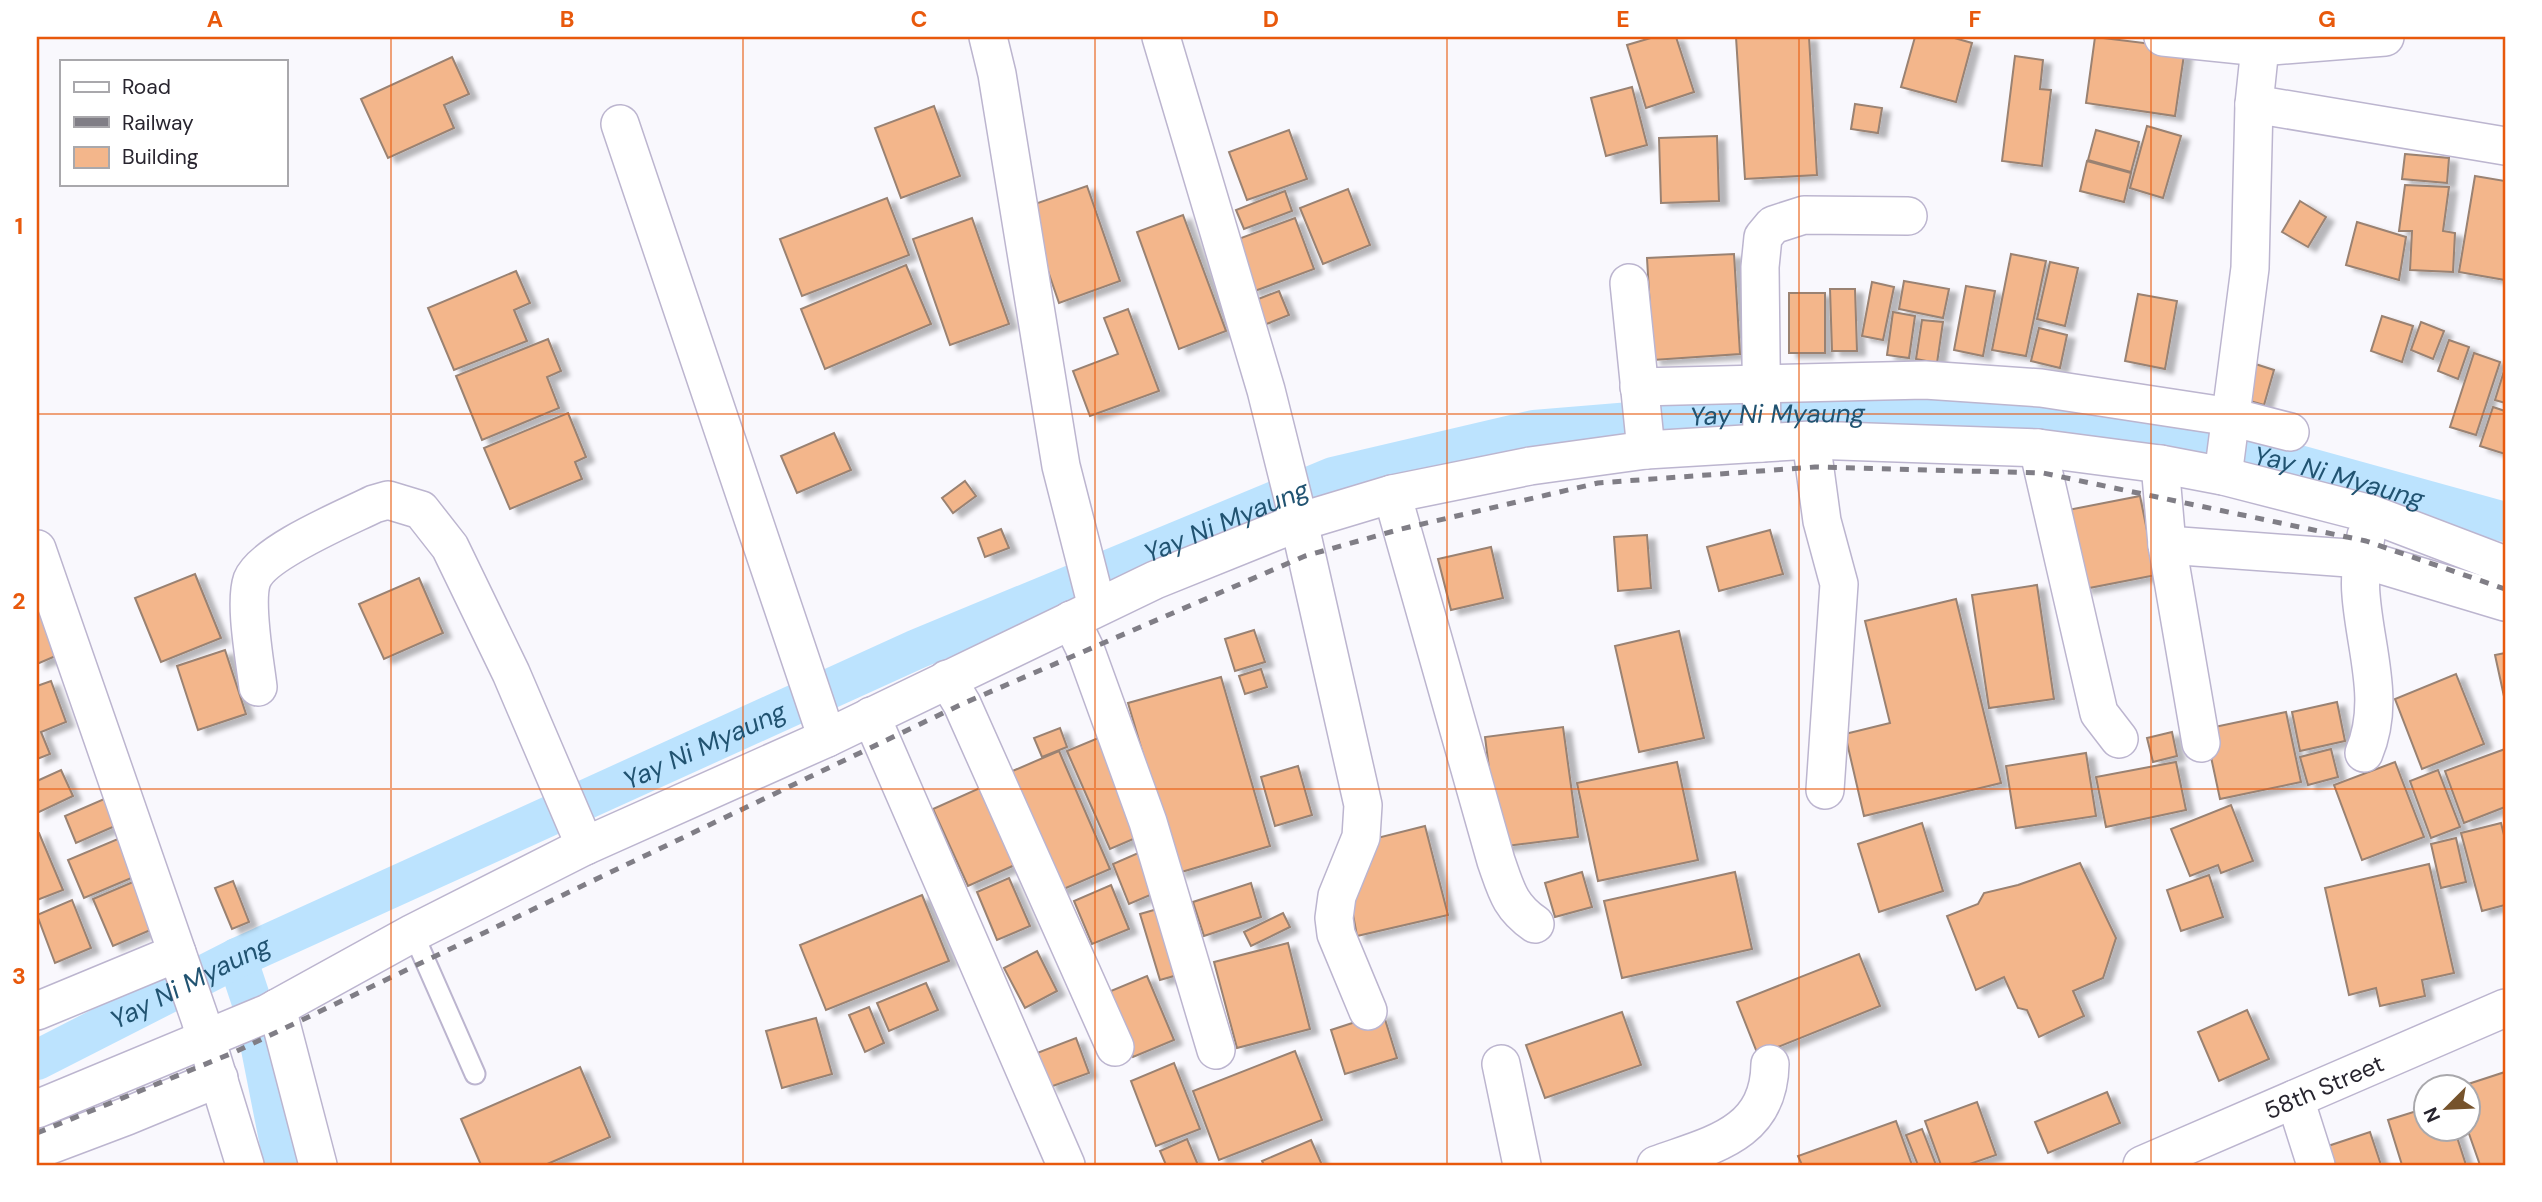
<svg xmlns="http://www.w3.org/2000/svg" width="2542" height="1202" font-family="'DM Sans',sans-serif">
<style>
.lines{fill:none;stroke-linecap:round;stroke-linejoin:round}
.canal{stroke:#bce3fe;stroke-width:40}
.building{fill:#f3b68b;stroke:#9a8272;stroke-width:2;filter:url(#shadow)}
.lane-casing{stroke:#bcb5cf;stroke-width:23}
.street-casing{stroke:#bcb5cf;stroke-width:40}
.lane{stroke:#fff;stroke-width:19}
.street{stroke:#fff;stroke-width:37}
.rail{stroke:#807e86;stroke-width:5;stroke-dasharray:9 9;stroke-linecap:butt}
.grid{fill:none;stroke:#e8590c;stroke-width:2;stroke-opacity:0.55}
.labels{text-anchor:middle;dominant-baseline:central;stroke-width:6;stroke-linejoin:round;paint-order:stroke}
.street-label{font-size:24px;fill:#28252f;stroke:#fff}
.water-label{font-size:26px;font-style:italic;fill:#215371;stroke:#fff}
.neatline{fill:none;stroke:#e8590c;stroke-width:2.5}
.grid-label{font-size:23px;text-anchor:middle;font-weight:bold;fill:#e8590c}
</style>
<defs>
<filter id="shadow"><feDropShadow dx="8" dy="4.5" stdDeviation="2" flood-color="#0004"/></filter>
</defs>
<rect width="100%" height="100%" fill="#f9f8fd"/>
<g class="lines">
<!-- canal -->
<g class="canal">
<polyline points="237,958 252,1003 284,1165"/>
<path id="s1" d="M37 1060 237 958 917 649 1333 477 1534 430 1728 414 1998 412 2277 459 2505 522"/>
</g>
</g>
<!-- building -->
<g class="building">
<polygon points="1654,37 1676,37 1694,92 1646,108 1627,45"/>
<polygon points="1736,37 1809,37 1817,175 1745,179"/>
<polygon points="1915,37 1951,37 1972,43 1956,102 1901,87"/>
<polygon points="2095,37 2185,48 2175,116 2086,103"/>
<polygon points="2015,56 2043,60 2040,89 2051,90 2042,166 2002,161"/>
<polygon points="452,57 469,94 444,105 454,128 388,158 361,99"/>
<polygon points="1632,87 1647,145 1606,156 1591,98"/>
<polygon points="1855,104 1882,108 1878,133 1851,129"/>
<polygon points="934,106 960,176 901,198 875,128"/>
<polygon points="2147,126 2181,136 2163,198 2130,188"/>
<polygon points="1289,130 1307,179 1247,200 1229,152"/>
<polygon points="2096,130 2139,142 2131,172 2088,160"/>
<polygon points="1717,136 1719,201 1661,203 1659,138"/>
<polygon points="2405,154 2449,158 2447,183 2402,179"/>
<polygon points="2087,161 2131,173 2124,202 2080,191"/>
<polygon points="2475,176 2505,181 2505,280 2459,272"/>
<polygon points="2405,185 2449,187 2443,231 2455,233 2453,272 2410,270 2412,231 2399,231"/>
<polygon points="1087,186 1120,281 1059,303 1026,207"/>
<polygon points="1348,189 1370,245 1323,264 1300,208"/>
<polygon points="1285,191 1292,211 1244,229 1236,210"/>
<polygon points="887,198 909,255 802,296 780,239"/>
<polygon points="2300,201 2326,217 2308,247 2282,232"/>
<polygon points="1183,215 1226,331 1179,349 1137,232"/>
<polygon points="972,218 1009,324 950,345 913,239"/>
<polygon points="1295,218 1314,269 1252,292 1233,241"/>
<polygon points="2357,222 2406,237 2399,280 2346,265"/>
<polygon points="1734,254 1740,354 1653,360 1647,258"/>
<polygon points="2011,254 2046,261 2026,356 1992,350"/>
<polygon points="2050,262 2078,268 2065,326 2037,319"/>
<polygon points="906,265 931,324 825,369 801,309"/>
<polygon points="516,271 530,303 514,310 527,341 454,370 428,308"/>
<polygon points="1904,281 1949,289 1943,318 1899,309"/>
<polygon points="1872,282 1894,287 1883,340 1862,336"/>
<polygon points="1966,286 1995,291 1983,356 1954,350"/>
<polygon points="1830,289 1855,289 1857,351 1832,351"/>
<polygon points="1279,291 1289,315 1264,325 1253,301"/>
<rect x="1789" y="293" width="36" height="60"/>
<polygon points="2138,294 2177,301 2165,369 2125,361"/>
<polygon points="1128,309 1159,391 1090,416 1073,371 1118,354 1104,318"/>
<polygon points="1893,312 1915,316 1909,358 1887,355"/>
<polygon points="2382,316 2413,326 2402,362 2371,351"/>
<polygon points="1922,320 1943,322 1937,363 1916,359"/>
<polygon points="2421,322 2444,331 2433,359 2411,350"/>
<polygon points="2039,328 2067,335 2060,368 2031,361"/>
<polygon points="548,339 561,371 547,377 559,408 482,440 456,376"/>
<polygon points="2449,340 2469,347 2458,379 2438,371"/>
<polygon points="2474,353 2500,362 2476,435 2450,427"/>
<polygon points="2246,361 2274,370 2264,405 2236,397"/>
<polygon points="2505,368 2505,403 2495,400"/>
<polygon points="2493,407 2505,411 2505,454 2480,446"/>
<polygon points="568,413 586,457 575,462 582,479 510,509 484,448"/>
<polygon points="834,433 851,470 797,493 781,456"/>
<polygon points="965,481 976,496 953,513 942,498"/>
<polygon points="2140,496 2156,575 2084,589 2068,510"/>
<polygon points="1001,529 1009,548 985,557 978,538"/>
<polygon points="1770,530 1783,574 1719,591 1707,547"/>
<polygon points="1647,535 1651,588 1618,591 1614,537"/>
<polygon points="1491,547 1503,598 1451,610 1438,559"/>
<polygon points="195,574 221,638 161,662 135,598"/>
<polygon points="419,578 443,633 384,659 359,604"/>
<polygon points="2037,585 2054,699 1989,708 1972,595"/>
<polygon points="1956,599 2001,783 1864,816 1845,734 1890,723 1865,621"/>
<polygon points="41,614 58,655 37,664 37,616"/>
<polygon points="1254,630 1265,662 1235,671 1225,639"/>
<polygon points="1679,631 1704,738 1639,752 1615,646"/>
<polygon points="225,650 246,714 198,730 177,666"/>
<polygon points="2505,653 2505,701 2495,655"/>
<polygon points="1261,669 1267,687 1245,694 1239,676"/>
<polygon points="2456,674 2484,744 2422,769 2395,699"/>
<polygon points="1221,677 1270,846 1178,873 1128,703"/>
<polygon points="51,681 66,722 41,732 50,754 37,759 37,686"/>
<polygon points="2337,702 2345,741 2300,751 2292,712"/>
<polygon points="2286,712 2301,782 2220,799 2205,729"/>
<polygon points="1563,727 1578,837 1499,847 1485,737"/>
<polygon points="1060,728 1067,747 1042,757 1034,738"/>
<polygon points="2172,732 2177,756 2153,762 2147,738"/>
<polygon points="1103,736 1145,834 1110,849 1067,751"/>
<polygon points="2331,749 2338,777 2308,785 2300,757"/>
<polygon points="2505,749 2505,807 2464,823 2445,771"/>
<polygon points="1059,751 1110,869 1052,894 1001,776"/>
<polygon points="2086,753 2096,816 2016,828 2006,766"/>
<polygon points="1677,762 1698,860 1598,881 1577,783"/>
<polygon points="2176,762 2186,810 2106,827 2096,777"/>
<polygon points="2395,762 2424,837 2362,860 2334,785"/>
<polygon points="1298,766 1312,815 1275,826 1261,777"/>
<polygon points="61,770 73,796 37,813 37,781"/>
<polygon points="2438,770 2460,827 2431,838 2410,781"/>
<polygon points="982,787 1017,864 968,886 933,809"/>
<polygon points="111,796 122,823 76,843 65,816"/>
<polygon points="2231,805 2253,861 2221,873 2218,865 2190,876 2171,829"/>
<polygon points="1922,823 1943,891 1879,912 1858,844"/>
<polygon points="2501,823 2505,839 2505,905 2482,911 2461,833"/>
<polygon points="1425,826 1448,915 1357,936 1348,888 1373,839"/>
<polygon points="37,833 39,833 63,890 37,900"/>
<polygon points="132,833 148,871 84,898 68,860"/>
<polygon points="2456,838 2466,882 2441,888 2431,844"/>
<polygon points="1145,850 1162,890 1129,904 1113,864"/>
<polygon points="2080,863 2116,938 2103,978 2073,991 2084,1016 2039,1037 2027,1010 2018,1008 2004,977 1976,990 1947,916 1978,904 1984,893 2018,885"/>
<polygon points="2429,864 2454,973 2422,980 2425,996 2380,1006 2376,988 2349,995 2325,888"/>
<polygon points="1582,872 1592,907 1555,917 1545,883"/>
<polygon points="1735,872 1752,949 1622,978 1604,901"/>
<polygon points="2209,875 2223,917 2181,931 2167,890"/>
<polygon points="1009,878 1030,926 997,940 977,892"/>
<polygon points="140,879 160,926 113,946 93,899"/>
<polygon points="233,881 249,922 232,929 215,888"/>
<polygon points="1251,883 1261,917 1204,936 1193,902"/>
<polygon points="1111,885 1129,929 1092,944 1074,901"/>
<polygon points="922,895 949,961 826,1010 800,945"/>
<polygon points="72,900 91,948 55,963 37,915"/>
<polygon points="1168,906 1188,972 1160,980 1140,914"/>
<polygon points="1283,913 1290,927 1251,946 1244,932"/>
<polygon points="1288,943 1310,1029 1237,1048 1214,962"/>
<polygon points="1037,951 1057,991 1025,1008 1004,968"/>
<polygon points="1859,954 1880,1006 1758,1055 1737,1002"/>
<polygon points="1147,976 1174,1040 1133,1057 1106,993"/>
<polygon points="926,983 938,1010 889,1031 877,1003"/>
<polygon points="869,1007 884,1043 865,1052 849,1015"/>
<polygon points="2247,1010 2269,1059 2219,1081 2198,1032"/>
<polygon points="1622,1012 1641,1065 1545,1098 1526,1045"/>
<polygon points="1383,1013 1397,1058 1345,1074 1331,1030"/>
<polygon points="816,1018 832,1074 782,1088 766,1031"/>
<polygon points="1076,1038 1089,1073 1050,1087 1037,1053"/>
<polygon points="1295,1051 1322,1120 1219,1160 1193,1091"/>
<polygon points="1174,1063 1200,1129 1156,1146 1131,1081"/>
<polygon points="580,1067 610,1137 545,1165 481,1165 461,1119"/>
<polygon points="2505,1072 2505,1165 2480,1165 2467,1128 2468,1086 2462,1086"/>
<polygon points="2107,1092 2120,1123 2048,1153 2035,1122"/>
<polygon points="1977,1102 1996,1155 1967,1165 1941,1165 1925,1121"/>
<polygon points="2426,1108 2426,1128 2454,1128 2466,1165 2402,1165 2388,1120"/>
<polygon points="1896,1121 1912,1165 1802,1165 1798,1156"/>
<polygon points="1922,1129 1936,1165 1918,1165 1906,1135"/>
<polygon points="2370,1132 2381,1165 2321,1165 2316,1150"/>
<polygon points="1187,1139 1198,1165 1166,1165 1160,1151"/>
<polygon points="1311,1140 1322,1165 1264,1165 1262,1161"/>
</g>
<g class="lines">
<!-- lane casing -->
<g class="lane-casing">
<polyline id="lane" points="413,933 475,1074"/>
</g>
<!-- street casing -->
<g class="street-casing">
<g id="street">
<polyline points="988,37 997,74 1061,466 1097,607"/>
<polyline points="1161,37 1266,390 1299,522 1363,805 1361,837 1337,896 1334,918 1336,934 1368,1011"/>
<polyline points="2163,37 2260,47 2385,37"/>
<polyline points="2254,104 2505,146"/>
<polyline points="620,124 827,738"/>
<polyline points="1629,283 1646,450"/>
<polyline points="1639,387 1925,380 2041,388 2231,417 2290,432"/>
<polyline points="1811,440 1822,521 1839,584 1825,790"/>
<polyline points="1762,443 1760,267 1763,237 1773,225 1804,215 1908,216"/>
<polyline points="2038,448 2099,713 2119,739"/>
<polyline points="2160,464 2167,545 2201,743"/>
<polyline points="2223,476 2250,268 2254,104 2260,47"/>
<path d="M1392 494 1496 861C1506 889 1509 906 1535 924"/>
<polyline points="2167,545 2362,559 2505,602"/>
<polyline points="37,549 200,1019 245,1165"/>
<polyline points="1071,620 1086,651 1148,822 1216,1050"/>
<polyline points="947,679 962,704 1115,1047"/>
<path d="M258 687C255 661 244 603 252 580 263 552 346 518 374 504L388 500 421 510 450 547 511 673 585 846"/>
<polyline points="871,716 1066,1165"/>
<path d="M2364 753C2386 701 2365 649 2361 595 2359 575 2363 555 2366 536"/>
<polyline points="277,1008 318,1165"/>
<polyline points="37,1011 177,953"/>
<polyline points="1501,1064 1522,1165"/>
<polyline points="2295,1099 2316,1165"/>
<polyline points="37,1109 268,1013 413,933 585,846 827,738 1155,580 1299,522 1392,494 1530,466 1646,450 1811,440 2038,448 2160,464 2223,476 2371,514 2505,565"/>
<polyline points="37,1150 127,1116 219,1078"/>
<path d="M1656 1165C1711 1145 1769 1135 1770 1064"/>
<path id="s2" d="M2142 1165 2505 1008"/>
</g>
</g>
<!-- lane -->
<use href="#lane" class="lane"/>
<!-- street -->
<use href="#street" class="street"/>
<!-- rail -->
<polyline class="rail" points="37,1133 235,1052 962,704 1305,556 1401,529 1598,483 1815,467 2043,473 2366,541 2505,589"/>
</g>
<!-- grid -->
<path class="grid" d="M391 37V1165M743 37V1165M1095 37V1165M1447 37V1165M1799 37V1165M2151 37V1165M37 414H2505M37 789H2505"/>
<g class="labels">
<!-- street labels -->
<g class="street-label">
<text stroke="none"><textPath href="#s2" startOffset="198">58th Street</textPath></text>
</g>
<!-- water labels -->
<g class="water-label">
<text stroke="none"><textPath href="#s1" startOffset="1872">Yay Ni Myaung</textPath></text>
<text stroke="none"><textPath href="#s1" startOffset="2440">Yay Ni Myaung</textPath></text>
<text stroke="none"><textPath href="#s1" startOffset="1306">Yay Ni Myaung</textPath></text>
<text stroke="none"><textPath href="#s1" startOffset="738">Yay Ni Myaung</textPath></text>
<text stroke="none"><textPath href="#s1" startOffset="172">Yay Ni Myaung</textPath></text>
</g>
</g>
<!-- border -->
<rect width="2542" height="1202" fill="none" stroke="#ffffff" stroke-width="77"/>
<!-- legend -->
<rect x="60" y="60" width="228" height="126" fill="#ffffff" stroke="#a9a8ac" stroke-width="2"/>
<rect x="74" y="82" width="35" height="10" fill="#ffffff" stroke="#a9a8ac" stroke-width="2"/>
<text x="122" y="94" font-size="21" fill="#28252f">Road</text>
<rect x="74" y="117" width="35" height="10" fill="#807e86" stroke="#a9a8ac" stroke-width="2"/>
<text x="122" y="130" font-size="21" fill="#28252f">Railway</text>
<rect x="74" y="147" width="35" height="21" fill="#f3b68b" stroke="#a9a8ac" stroke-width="2"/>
<text x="122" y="164" font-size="21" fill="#28252f">Building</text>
<!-- north arrow -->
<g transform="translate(2447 1108) rotate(246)"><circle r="33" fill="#ffffff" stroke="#a9a8ac" stroke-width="2"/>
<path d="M0-5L12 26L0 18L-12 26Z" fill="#76532c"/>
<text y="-10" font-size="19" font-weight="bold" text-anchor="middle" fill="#28252f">N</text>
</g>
<rect x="38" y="38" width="2466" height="1126" class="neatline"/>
<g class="grid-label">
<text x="215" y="27">A</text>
<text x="567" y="27">B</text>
<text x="919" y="27">C</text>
<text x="1271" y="27">D</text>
<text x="1623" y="27">E</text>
<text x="1975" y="27">F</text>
<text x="2327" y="27">G</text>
<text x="19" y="234">1</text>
<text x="19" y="609">2</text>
<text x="19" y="984">3</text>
</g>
</svg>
